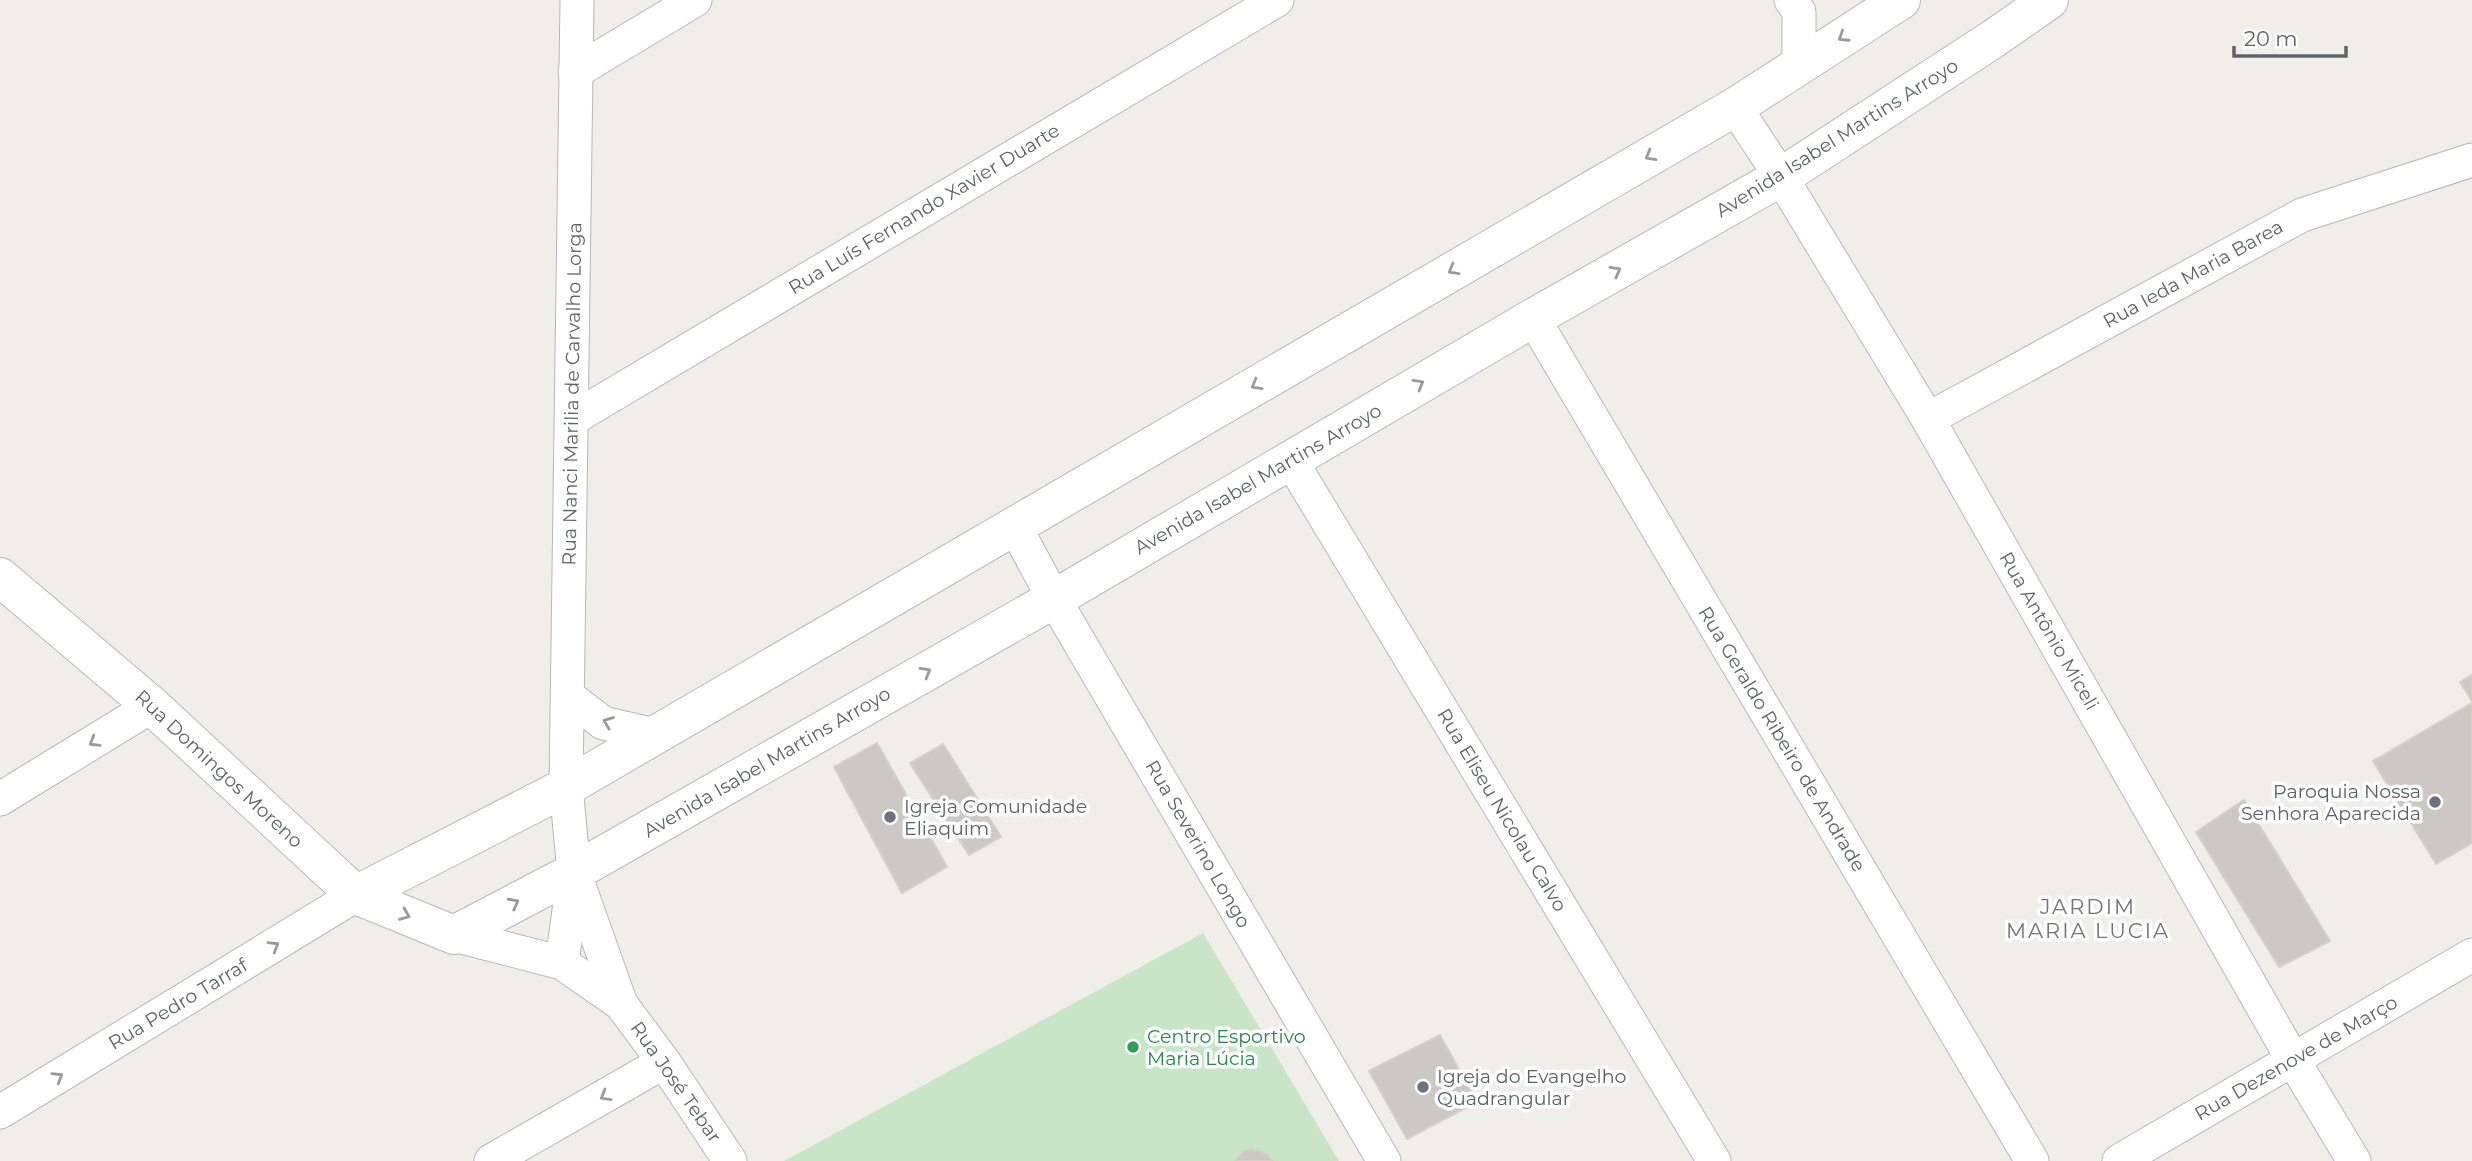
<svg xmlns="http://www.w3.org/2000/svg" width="2472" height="1161" font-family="Montserrat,sans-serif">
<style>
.green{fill:#c9e5c7}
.building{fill:#ccc9c5;stroke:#d5d0c7;stroke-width:2}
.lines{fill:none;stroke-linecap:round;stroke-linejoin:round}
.minor-casing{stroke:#b5b8bb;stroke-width:35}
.tertiary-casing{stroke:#b5b8bb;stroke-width:40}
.minor{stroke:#fff;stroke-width:33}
.tertiary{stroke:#fff;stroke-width:38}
.oneway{stroke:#989a9c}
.worship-dot{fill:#6b7280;stroke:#fff;stroke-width:2.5}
.leisure-dot{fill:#2e9e5b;stroke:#fff;stroke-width:2.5}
.labels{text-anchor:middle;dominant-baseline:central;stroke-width:7;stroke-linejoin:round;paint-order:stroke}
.street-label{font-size:19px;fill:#606367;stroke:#fff}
.worship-label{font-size:19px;fill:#5b616d;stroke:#fff;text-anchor:start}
.leisure-label{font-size:19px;fill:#27864d;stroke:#fff;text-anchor:start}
.neighbourhood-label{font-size:21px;letter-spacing:2px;fill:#717579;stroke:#fff}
</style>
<rect width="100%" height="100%" fill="#f0eee9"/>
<!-- green -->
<polygon class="green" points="1203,933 1339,1161 784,1161"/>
<!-- building -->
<g class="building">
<polygon points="2472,675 2472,701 2460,682"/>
<polygon points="2472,703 2472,843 2436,864 2373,761"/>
<polygon points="877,743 947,867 902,893 834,767"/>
<polygon points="943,744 1001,837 969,855 910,763"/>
<polygon points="2244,800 2330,941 2279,967 2196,832"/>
<polygon points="1440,1035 1477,1102 1407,1139 1369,1071"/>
<polygon points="1251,1149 1267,1154 1273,1161 1235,1161 1243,1152"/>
</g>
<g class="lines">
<!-- minor casing -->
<g class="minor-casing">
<g id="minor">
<polyline points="577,0 566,787 574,872 621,1004 664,1062 730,1161"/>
<polyline points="1791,0 1799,12 1799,65"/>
<polyline points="575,72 695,0"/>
<polyline points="1735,107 1781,177 1928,419 2293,1060 2354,1161"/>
<polyline points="1533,318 2032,1161"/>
<polyline points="572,419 1277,0"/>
<polyline points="1928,419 2302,215 2472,160"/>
<polyline points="1290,459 1714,1161"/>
<polyline points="1014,525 1054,599 1384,1161"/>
<polyline points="568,696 603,723 655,735"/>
<polyline points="0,799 152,706"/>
<polyline points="454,935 562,963 621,1004"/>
<polyline points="562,963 573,881"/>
<polyline points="0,1112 356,895"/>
<polyline points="491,1161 664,1062"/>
<polyline points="2119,1161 2472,955"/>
</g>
</g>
<!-- tertiary casing -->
<g class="tertiary-casing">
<g id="tertiary">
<polyline points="0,577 152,706 356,895 454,935 574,872 1054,599 1533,318 1781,177 1993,39 2049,0"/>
<polyline points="356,895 566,787 1735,107 1901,0"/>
</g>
</g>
<!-- minor -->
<use href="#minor" class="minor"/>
<!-- tertiary -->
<use href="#tertiary" class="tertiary"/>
</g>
<!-- one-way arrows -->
<defs><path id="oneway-chevron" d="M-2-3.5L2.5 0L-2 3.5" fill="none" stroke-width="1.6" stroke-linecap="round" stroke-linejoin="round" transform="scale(1.75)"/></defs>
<g class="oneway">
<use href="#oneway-chevron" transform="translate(1843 37) rotate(147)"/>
<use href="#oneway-chevron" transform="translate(1650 156) rotate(150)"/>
<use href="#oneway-chevron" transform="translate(1453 270) rotate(150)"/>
<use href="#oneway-chevron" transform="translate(1616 271) rotate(-29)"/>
<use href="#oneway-chevron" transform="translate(1419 384) rotate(-30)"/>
<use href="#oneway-chevron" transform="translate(1256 385) rotate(150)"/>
<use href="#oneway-chevron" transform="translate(926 672) rotate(-30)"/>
<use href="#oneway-chevron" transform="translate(608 722) rotate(-159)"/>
<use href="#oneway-chevron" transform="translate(94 742) rotate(149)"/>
<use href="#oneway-chevron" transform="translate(514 903) rotate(-28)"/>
<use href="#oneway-chevron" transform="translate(405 915) rotate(22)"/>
<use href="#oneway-chevron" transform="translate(274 946) rotate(-31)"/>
<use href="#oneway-chevron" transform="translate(58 1077) rotate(-31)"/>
<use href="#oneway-chevron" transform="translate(605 1096) rotate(150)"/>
</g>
<!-- markers -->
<g class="worship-dot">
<circle cx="2435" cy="802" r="7"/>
<circle cx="890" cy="817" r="7"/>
<circle cx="1423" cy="1087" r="7"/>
</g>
<circle class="leisure-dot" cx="1133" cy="1047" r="7"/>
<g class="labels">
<!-- street labels -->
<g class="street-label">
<text transform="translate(1837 138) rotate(-32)">Avenida Isabel Martins Arroyo</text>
<text transform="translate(924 209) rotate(-31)">Rua Luís Fernando Xavier Duarte</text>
<text transform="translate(2193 274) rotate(-29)">Rua Ieda Maria Barea</text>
<text transform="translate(572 394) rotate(-89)">Rua Nanci Marilia de Carvalho Lorga</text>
<text transform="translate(1258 479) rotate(-30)">Avenida Isabel Martins Arroyo</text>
<text transform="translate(2049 631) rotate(60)">Rua Antônio Miceli</text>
<text transform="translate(1782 739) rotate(59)">Rua Geraldo Ribeiro de Andrade</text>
<text transform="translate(767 762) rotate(-30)">Avenida Isabel Martins Arroyo</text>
<text transform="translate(219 769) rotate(43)">Rua Domingos Moreno</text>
<text transform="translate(1502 810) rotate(59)">Rua Eliseu Nicolau Calvo</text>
<text transform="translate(1198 844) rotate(60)">Rua Severino Longo</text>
<text transform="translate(178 1004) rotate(-31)">Rua Pedro Tarraf</text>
<text transform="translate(2296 1058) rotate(-30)">Rua Dezenove de Março</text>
<text transform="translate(676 1082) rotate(55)">Rua José Tebar</text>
</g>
<!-- worship labels -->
<g class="worship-label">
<text x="2421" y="791" text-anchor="end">Paroquia Nossa<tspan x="2421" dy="22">Senhora Aparecida</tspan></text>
<text x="904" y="806">Igreja Comunidade<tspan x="904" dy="22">Eliaquim</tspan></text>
<text x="1437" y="1076">Igreja do Evangelho<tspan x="1437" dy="22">Quadrangular</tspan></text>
</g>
<!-- leisure labels -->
<g class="leisure-label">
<text x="1147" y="1036">Centro Esportivo<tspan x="1147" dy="22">Maria Lúcia</tspan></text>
</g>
<!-- neighbourhood labels -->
<g class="neighbourhood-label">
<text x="2088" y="906">JARDIM<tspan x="2088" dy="24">MARIA LUCIA</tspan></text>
</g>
</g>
<!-- scale -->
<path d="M2234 46v10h112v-10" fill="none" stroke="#606367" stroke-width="3.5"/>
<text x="2244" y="46" font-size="21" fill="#606367" stroke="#ffffff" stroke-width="5" paint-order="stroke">20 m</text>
</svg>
